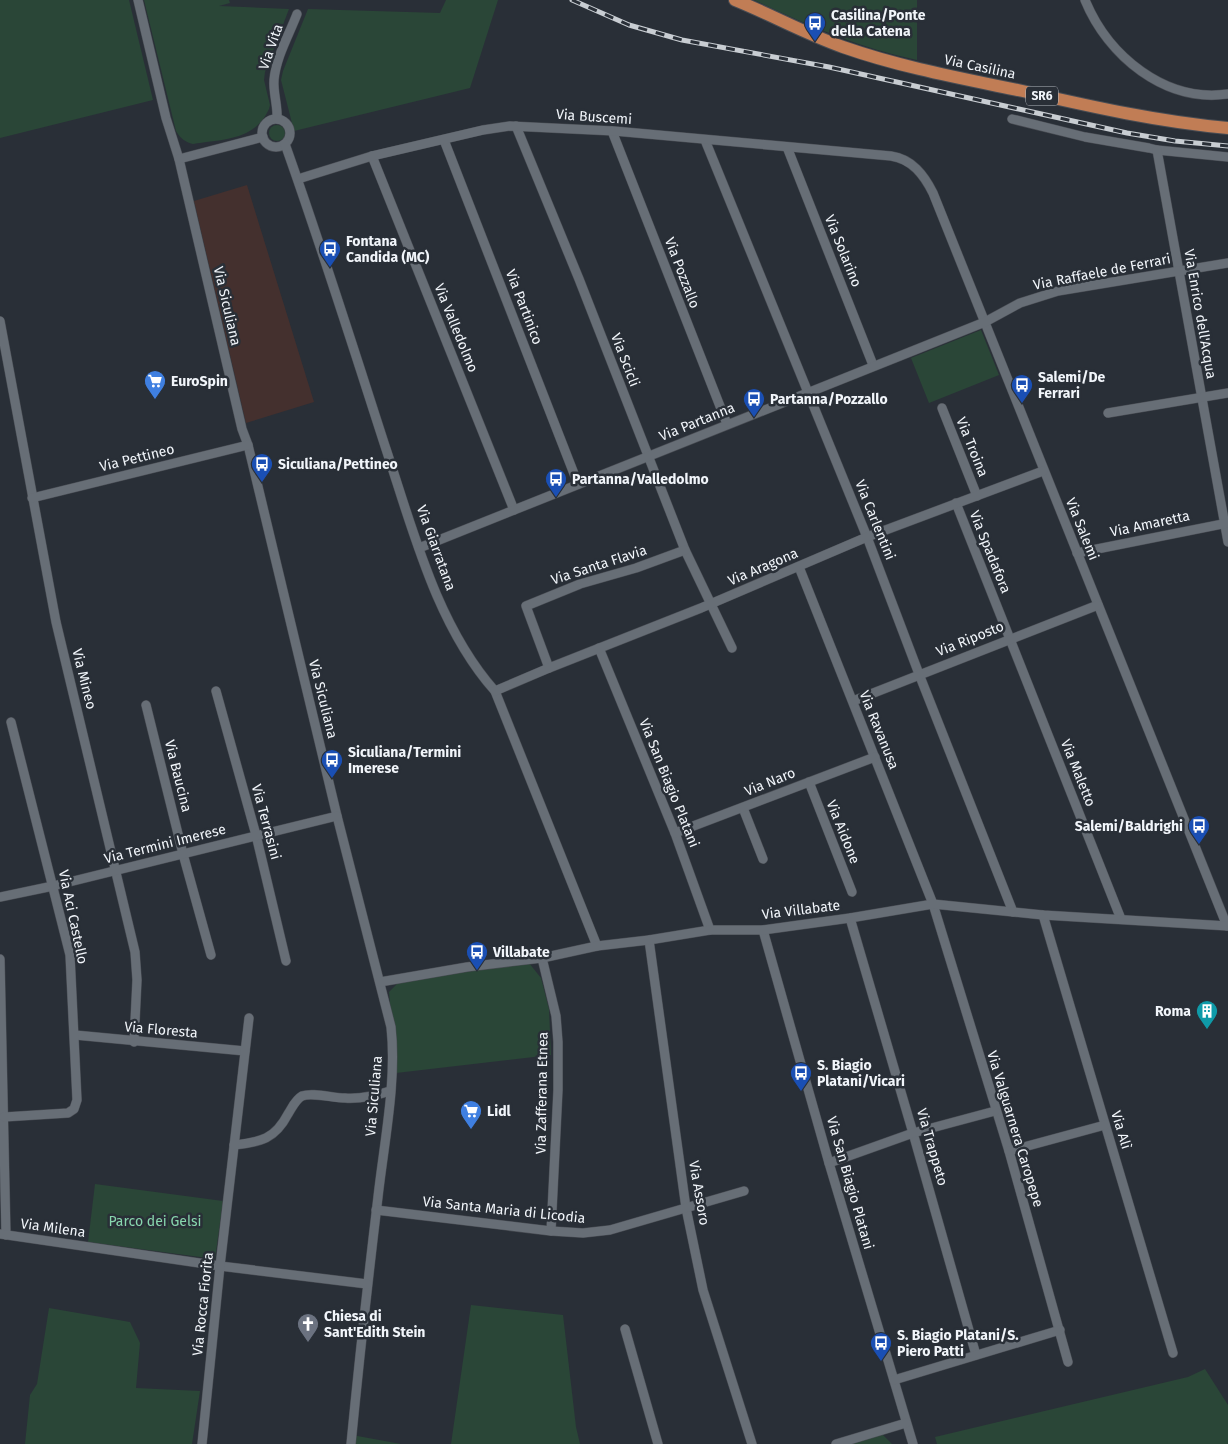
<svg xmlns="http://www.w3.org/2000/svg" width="1228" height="1444" font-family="'Fira Sans',sans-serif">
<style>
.industrial{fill:#44302e}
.green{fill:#2a4637}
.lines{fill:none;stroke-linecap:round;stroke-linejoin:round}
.street-casing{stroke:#484c53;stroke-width:10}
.primary-casing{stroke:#484c53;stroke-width:14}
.street{stroke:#676e76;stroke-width:9}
.primary{stroke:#c17d55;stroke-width:12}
.rail-casing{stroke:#c8cdd2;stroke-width:5}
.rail{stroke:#292f37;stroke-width:3;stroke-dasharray:9;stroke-linecap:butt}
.labels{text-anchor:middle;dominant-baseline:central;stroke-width:5;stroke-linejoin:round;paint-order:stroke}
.shield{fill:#292f37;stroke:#b5bac0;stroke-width:1}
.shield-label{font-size:12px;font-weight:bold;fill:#f1f5fa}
.poi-label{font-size:14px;font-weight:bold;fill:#f1f5fa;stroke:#292f37;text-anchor:start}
.street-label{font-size:14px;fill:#f1f5fa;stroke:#292f37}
.park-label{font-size:14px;fill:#88d7ae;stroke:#292f37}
</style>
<rect width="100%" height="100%" fill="#292f37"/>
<!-- industrial -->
<polygon class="industrial" points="247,185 314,402 246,423 194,201"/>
<!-- green -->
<g class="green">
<polygon points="0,0 129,0 153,100 0,138"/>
<path d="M144 0H229L230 3 219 6 289 9 265 72 264 80 270 105 269 109C254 141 224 139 193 144 185 142 181 139 176 131Z"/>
<polygon points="446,0 498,0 470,88 294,131 281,80 283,71 308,9 440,13"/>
<path d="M754 0H917V60C859 48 808 25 754 0Z"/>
<circle cx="277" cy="133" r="8"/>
<polygon points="981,330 999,375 929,403 911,358"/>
<polygon points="529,963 541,978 549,1009 551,1055 396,1073 389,992 400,981"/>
<polygon points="95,1184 223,1201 215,1259 88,1242"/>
<polygon points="471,1305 563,1315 576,1427 580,1444 451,1444"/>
<polygon points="49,1308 130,1322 140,1343 136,1388 200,1391 192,1444 25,1444 30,1395 37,1384"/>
<polygon points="1205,1369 1228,1405 1228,1444 937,1444 935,1437 1188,1377"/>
<polygon points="879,1431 892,1444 836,1444"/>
<polygon points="352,1435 401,1444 351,1444"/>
</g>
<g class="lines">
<!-- street casing -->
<g class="street-casing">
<g id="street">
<path d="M138 0 166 118 179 159 242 429 248 445 337 816 391 1027C397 1081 384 1143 378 1197 368 1280 359 1362 351 1444"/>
<path d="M1085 0C1108 56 1165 103 1228 94"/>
<circle cx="276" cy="133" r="14"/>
<path d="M277 119C278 106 273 93 274 80 276 57 289 35 297 14"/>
<polyline points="1012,119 1085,137 1149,148 1157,150 1228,157"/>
<polyline points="516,126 579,279 685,550 732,648"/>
<polyline points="612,131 727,424"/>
<polyline points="444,140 578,484"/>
<polyline points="705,140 867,537 919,674 1013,912"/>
<path d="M285 144C321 245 353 347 386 449 413 530 437 626 495 691L597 946"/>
<polyline points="787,147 873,365"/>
<polyline points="1157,150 1228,542"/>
<polyline points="372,156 514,510"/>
<polyline points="179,159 263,137"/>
<path d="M298 179 372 156 483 130 510 126 614 131 891 156C912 159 924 175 933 193L1227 926"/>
<polyline points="0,321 56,622 135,952 137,980 134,1042"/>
<polyline points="942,408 977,496"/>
<polyline points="1108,413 1228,393"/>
<polyline points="32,498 248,445"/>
<polyline points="956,503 1121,919"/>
<polyline points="419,548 985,322 1020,303 1058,291 1228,263"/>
<polyline points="1077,553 1228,523"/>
<polyline points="799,567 933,904 1009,1151 1068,1362"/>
<polyline points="599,648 675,833 710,930"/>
<polyline points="549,668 526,606 580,584 636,568 685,550"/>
<polyline points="216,691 256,835 286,961"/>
<polyline points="495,691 549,668 701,608 867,537 1043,471"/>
<polyline points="853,701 1098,605"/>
<polyline points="146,705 183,854 211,955"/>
<polyline points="809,782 852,892"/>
<polyline points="743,808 763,859"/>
<polyline points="675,833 875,757"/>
<polyline points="0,897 53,886 337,816"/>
<polyline points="1043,915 1173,1353"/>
<polyline points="850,918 913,1133 976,1355"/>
<polyline points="763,930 829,1163 913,1444"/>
<polyline points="649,940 686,1208 703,1290 752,1444"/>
<polyline points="542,958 556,1016 558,1042 558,1090 551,1231"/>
<polyline points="0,959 6,1235"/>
<polyline points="380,982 467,967 542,958 597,946 649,940 710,930 763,930 850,918 933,904 1043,915 1228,926"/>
<polyline points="75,1035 245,1051"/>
<polyline points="4,1117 68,1113 74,1109 77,1100 70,955 11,722"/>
<path d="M234 1145C261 1142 275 1139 288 1114 292 1108 295 1100 302 1096 312 1092 333 1098 345 1098 360 1099 375 1096 390 1091"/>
<polyline points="1009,1151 1105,1125"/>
<polyline points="829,1163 913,1133 995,1111"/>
<polyline points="376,1210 551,1231 583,1233 610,1230 744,1191"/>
<polyline points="0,1234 220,1266 367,1284"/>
<polyline points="625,1329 658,1444"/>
<polyline points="894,1380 1060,1330"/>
<polyline points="202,1444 220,1266 249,1018"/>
<polyline points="836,1444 906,1423"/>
</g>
</g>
<!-- primary casing -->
<g class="primary-casing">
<path id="primary" d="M735 0C772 15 806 34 843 47 903 68 965 79 1027 92 1093 107 1160 122 1228 128"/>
</g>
<!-- street -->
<use href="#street" class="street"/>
<!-- primary -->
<use href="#primary" class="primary"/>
<!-- rail casing -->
<g class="rail-casing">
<polyline id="rail" points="572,0 629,25 682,40 829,67 1127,133 1175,141 1228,146"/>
</g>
<!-- rail -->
<use href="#rail" class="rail"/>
</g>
<!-- icons -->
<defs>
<g id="bus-pin" transform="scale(1.125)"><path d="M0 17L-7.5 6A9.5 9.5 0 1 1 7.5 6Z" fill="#1a4fb4" stroke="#292f37"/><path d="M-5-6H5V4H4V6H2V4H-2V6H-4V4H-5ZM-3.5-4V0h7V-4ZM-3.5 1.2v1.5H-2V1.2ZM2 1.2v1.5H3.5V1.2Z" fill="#fff"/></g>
<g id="supermarket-pin" transform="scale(1.125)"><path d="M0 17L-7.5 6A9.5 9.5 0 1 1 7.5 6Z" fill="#3f7fe0" stroke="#292f37"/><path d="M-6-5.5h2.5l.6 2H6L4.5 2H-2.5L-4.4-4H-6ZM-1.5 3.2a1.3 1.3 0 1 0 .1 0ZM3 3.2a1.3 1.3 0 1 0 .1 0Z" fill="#fff"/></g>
<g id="building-pin" transform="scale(1.125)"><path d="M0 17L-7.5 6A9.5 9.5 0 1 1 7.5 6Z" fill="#0f9aa8" stroke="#292f37"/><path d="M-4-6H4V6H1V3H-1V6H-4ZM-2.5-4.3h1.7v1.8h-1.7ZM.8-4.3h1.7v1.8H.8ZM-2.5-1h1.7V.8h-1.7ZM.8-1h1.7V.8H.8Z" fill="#fff"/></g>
<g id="church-pin" transform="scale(1.125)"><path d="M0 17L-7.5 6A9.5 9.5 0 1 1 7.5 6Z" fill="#6b7280" stroke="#292f37"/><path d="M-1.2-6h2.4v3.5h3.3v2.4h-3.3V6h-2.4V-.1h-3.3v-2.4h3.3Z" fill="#fff"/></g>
</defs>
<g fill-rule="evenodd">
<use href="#bus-pin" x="815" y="23"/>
<use href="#bus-pin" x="330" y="249"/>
<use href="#supermarket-pin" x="155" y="381"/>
<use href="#bus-pin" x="1022" y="385"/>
<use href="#bus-pin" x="754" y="399"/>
<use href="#bus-pin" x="262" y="464"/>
<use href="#bus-pin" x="556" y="479"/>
<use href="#bus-pin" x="332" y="760"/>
<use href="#bus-pin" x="1199" y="826"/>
<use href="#bus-pin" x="477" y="952"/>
<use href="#building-pin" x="1207" y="1011"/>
<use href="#bus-pin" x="801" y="1073"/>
<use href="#supermarket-pin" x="471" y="1111"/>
<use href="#church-pin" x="308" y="1324"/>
<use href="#bus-pin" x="881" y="1343"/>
</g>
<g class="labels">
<!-- shield labels -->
<rect class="shield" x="1026" y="86.5" width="32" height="19" rx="4"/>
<g class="shield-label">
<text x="1042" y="96">SR6</text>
</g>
<!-- poi labels -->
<g class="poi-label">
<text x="831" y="15">Casilina/Ponte<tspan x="831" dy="16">della Catena</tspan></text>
<text x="346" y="241">Fontana<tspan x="346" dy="16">Candida (MC)</tspan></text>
<text x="1038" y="377">Salemi/De<tspan x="1038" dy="16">Ferrari</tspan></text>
<text x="171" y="381">EuroSpin</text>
<text x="770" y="399">Partanna/Pozzallo</text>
<text x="278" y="464">Siculiana/Pettineo</text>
<text x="572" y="479">Partanna/Valledolmo</text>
<text x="348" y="752">Siculiana/Termini<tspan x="348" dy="16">Imerese</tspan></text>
<text x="1183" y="826" text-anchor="end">Salemi/Baldrighi</text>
<text x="493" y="952">Villabate</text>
<text x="1191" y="1011" text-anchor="end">Roma</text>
<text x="817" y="1065">S. Biagio<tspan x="817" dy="16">Platani/Vicari</tspan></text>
<text x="487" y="1111">Lidl</text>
<text x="324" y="1316">Chiesa di<tspan x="324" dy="16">Sant'Edith Stein</tspan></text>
<text x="897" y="1335">S. Biagio Platani/S.<tspan x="897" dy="16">Piero Patti</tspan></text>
</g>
<!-- street labels -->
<g class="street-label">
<text transform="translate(271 47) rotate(-71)">Via Vita</text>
<text transform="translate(980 67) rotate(12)">Via Casilina</text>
<text transform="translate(594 117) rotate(4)">Via Buscemi</text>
<text transform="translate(843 251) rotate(68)">Via Solarino</text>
<text transform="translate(1102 272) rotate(-11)">Via Raffaele de Ferrari</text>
<text transform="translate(682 273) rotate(69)">Via Pozzallo</text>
<text transform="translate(227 306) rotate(77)">Via Siculiana</text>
<text transform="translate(524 307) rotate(69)">Via Partinico</text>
<text transform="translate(1200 314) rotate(80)">Via Enrico dell'Acqua</text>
<text transform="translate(456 328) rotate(68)">Via Valledolmo</text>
<text transform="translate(625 360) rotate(69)">Via Scicli</text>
<text transform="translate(697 422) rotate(-22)">Via Partanna</text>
<text transform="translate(972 447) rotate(68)">Via Troina</text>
<text transform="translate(137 458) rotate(-14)">Via Pettineo</text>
<text transform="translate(875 520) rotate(68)">Via Carlentini</text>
<text transform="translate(1150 524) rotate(-12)">Via Amaretta</text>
<text transform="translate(1082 529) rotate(68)">Via Salemi</text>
<text transform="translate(436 548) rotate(70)">Via Giarratana</text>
<text transform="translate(990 552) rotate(68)">Via Spadafora</text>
<text transform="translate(599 565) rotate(-18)">Via Santa Flavia</text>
<text transform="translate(763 567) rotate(-23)">Via Aragona</text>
<text transform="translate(970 639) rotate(-22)">Via Riposto</text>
<text transform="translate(84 679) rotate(76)">Via Mineo</text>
<text transform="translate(323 699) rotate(76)">Via Siculiana</text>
<text transform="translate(879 730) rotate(68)">Via Ravanusa</text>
<text transform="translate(1078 773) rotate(68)">Via Maletto</text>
<text transform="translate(178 776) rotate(76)">Via Baucina</text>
<text transform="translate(770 782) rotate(-22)">Via Naro</text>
<text transform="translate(669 783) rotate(68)">Via San Biagio Platani</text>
<text transform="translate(266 822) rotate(75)">Via Terrasini</text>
<text transform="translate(843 832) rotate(68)">Via Aidone</text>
<text transform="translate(165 844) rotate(-14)">Via Termini Imerese</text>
<text transform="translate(801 910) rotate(-7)">Via Villabate</text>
<text transform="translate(73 917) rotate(78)">Via Aci Castello</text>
<text transform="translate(161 1030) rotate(5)">Via Floresta</text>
<text transform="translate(542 1093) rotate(-89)">Via Zafferana Etnea</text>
<text transform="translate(374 1096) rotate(-85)">Via Siculiana</text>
<text transform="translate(1015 1129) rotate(73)">Via Valguarnera Caropepe</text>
<text transform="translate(1121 1130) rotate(73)">Via Alì</text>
<text transform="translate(932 1147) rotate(74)">Via Trappeto</text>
<text transform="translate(850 1183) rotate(74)">Via San Biagio Platani</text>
<text transform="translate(699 1193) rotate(80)">Via Assoro</text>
<text transform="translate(504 1210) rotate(6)">Via Santa Maria di Licodia</text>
<text transform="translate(53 1228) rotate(8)">Via Milena</text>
<text transform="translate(203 1304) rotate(-84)">Via Rocca Fiorita</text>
</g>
<!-- park labels -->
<g class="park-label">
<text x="155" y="1221">Parco dei Gelsi</text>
</g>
</g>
</svg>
